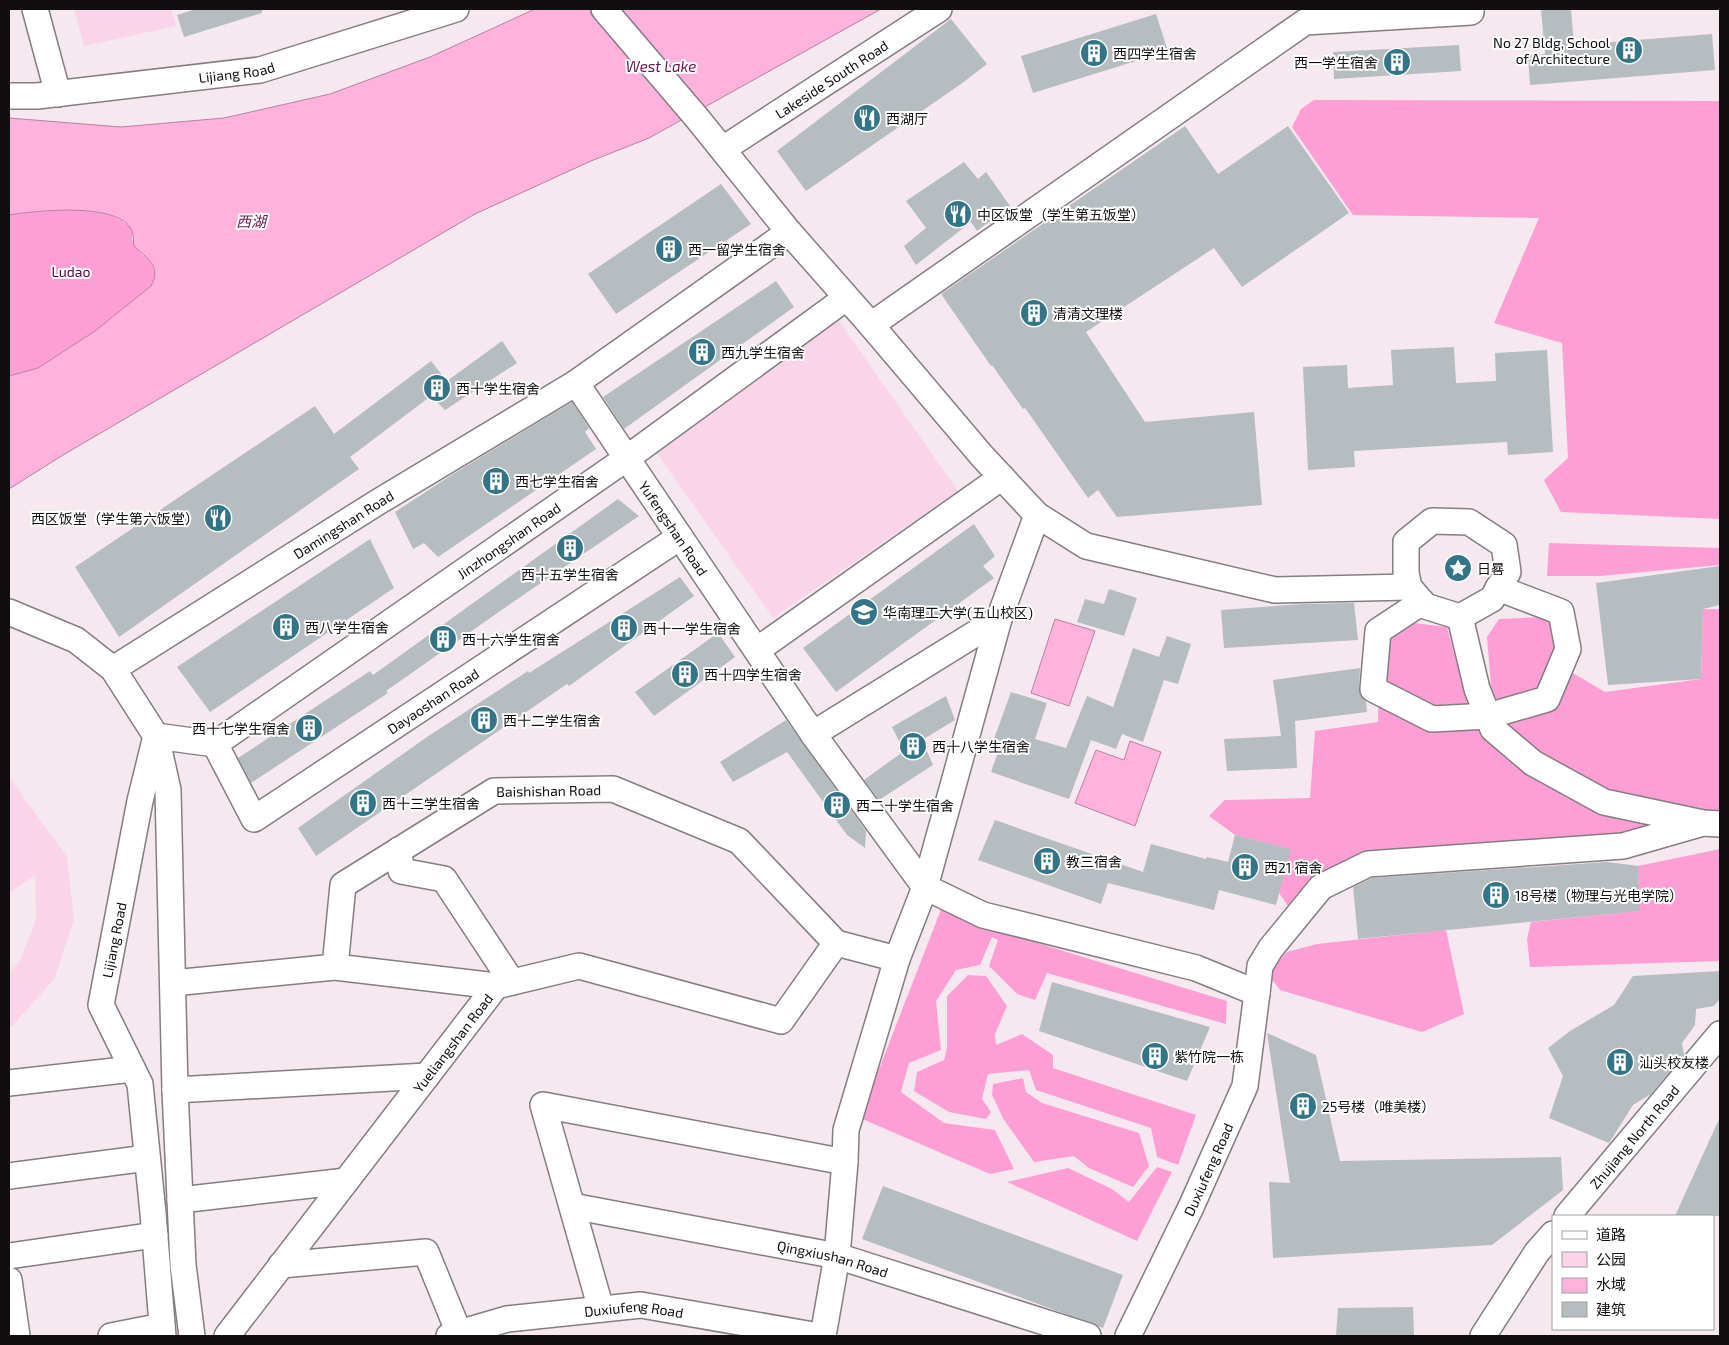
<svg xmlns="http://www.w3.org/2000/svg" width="1729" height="1345" font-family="'Exo 2','Noto Sans SC',sans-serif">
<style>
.built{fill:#f6e8ef;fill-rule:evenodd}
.green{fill:#fad5e9}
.forest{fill:#fd9fd4}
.water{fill:#feb2dc;stroke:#b7819f}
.building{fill:#b5bdc0}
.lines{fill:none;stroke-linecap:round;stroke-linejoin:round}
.street-casing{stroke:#847d81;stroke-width:28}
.street{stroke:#fff;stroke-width:25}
.labels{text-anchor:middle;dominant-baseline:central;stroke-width:4;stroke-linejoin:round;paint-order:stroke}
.poi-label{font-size:14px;fill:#110e10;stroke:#fff;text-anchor:start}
.street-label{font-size:14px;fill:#110e10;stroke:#fff}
.park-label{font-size:14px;fill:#55003c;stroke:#fff}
.water-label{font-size:15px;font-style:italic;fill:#6a194e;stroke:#fff}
</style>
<rect width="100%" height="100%" fill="#fff7fb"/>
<!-- built -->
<path class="built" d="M9 9H1720V1336H9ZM1553 1216H1713V1329H1553Z"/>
<!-- green -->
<g class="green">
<polygon points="74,9 171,9 176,26 84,46"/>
<polygon points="834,314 958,491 773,618 649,442"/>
<polygon points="9,777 67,857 74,919 55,978 13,1025 9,1027 9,973 20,961 36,919 35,875 9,893"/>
</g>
<!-- forest -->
<g class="forest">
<polygon points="1314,100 1720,101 1720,519 1561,512 1544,480 1568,458 1562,343 1494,323 1539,218 1353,215 1292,127 1301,109"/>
<polygon points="77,210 104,213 114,216 128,225 133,231 132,240 141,254 149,259 152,264 156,277 151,286 95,331 38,368 9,376 9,215 27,212"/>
<polygon points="1549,543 1720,548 1720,565 1600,576 1547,576"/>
<polygon points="1703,609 1720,609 1720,812 1640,804 1569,775 1526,746 1493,710 1487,637 1499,619 1542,617 1559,623 1566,669 1605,692 1701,679"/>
<polygon points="1414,623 1447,627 1472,719 1565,793 1617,818 1668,827 1569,846 1354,861 1291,910 1279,893 1290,849 1235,835 1209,816 1225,800 1310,798 1315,731 1378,722 1379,657 1394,626"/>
<polygon points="1720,849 1720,961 1530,967 1527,939 1531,922 1639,911 1638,866"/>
<polygon points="942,907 985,927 1227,1001 1226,1024 1047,973 1035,1000 1017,994 989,966 998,940 992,937 980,965 956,970 936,1001 941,1050 909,1063 901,1092 944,1123 995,1130 1014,1169 990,1174 860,1118"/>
<polygon points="1446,930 1464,1014 1422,1032 1280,990 1267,973 1287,952 1317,944"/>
<polygon points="968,975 986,976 1007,1006 995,1034 996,1045 1022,1034 1053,1055 1053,1068 1196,1115 1178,1165 1157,1157 1151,1128 1036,1090 1029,1070 988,1074 982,1099 991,1112 986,1119 949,1112 914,1091 917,1072 944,1060 947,1048 947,996"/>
<polygon points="1023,1078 1026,1092 1042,1103 1139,1133 1149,1166 1133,1187 1089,1168 1074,1156 1034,1162 1004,1120 992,1095 993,1084"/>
<polygon points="1157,1167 1172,1172 1137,1241 1007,1182 1068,1168 1112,1189 1129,1202"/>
</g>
<!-- water -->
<g class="water">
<path d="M535 9H881L649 138 591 161 475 214 63 455 9 489V376L38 368 95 331 151 286C162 265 147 259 134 246 133 241 134 235 132 231 121 201 33 211 9 215V118L121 127 224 118 330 94 430 57Z"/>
<polygon points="1055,619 1095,631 1069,706 1031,693"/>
<polygon points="1130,741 1161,752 1135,826 1075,803 1096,750 1124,760"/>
</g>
<!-- building -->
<g class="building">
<polygon points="196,9 262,9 262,13 184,37 177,15"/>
<polygon points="1541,9 1571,9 1574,45 1712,34 1715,70 1530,85 1528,56 1545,54"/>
<polygon points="1156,14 1168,51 1033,93 1021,56"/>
<polygon points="951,19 987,64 961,84 806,191 777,151"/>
<polygon points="1459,45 1461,71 1334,79 1333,52"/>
<polygon points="1185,126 1218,174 1288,126 1349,213 1242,287 1214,248 1086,332 1145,422 1254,412 1262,505 1117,517 1098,490 1088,498 1025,408 1023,409 992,365 991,366 941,294"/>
<polygon points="964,162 978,179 986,172 1010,206 977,231 971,222 916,265 904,246 926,228 906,201"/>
<polygon points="721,184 751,224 616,314 588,274"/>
<polygon points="776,281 794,307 624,429 603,397"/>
<polygon points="502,341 517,363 445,410 431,396 350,457 359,469 119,637 75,567 315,406 334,434 431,361 447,381"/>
<polygon points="1454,347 1456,383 1496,381 1495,353 1547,350 1553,452 1508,455 1507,442 1354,451 1355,467 1308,470 1303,367 1347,365 1348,388 1393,385 1391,350"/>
<polygon points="572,402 589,428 585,432 596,449 438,557 424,543 413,549 395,512 450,476"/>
<polygon points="618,499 639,516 503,609 386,691 388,693 251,783 238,758 370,671 373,675"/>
<polygon points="974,524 995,556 983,566 994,578 836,692 803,648"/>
<polygon points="370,539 394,588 210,712 177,667"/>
<polygon points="1720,566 1720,605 1703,609 1701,679 1608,685 1596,583"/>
<polygon points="680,577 694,596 569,686 567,684 316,856 298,828 427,737 528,671 529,673"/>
<polygon points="1109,589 1137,598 1124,636 1077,622 1085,599 1104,604"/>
<polygon points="1354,603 1358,640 1224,648 1221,610 1302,604"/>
<polygon points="718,633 735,657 654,716 635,692"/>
<polygon points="1167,636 1191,644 1178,684 1164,680 1143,742 1122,734 1116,749 1091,740 1069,799 991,772 1002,741 994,739 1011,692 1047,703 1035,739 1066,748 1087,696 1113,707 1133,648 1159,657"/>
<polygon points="1360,668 1359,688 1361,696 1366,702 1367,712 1295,721 1297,768 1227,771 1224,739 1281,736 1273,680"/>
<polygon points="946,696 955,720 922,740 933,765 879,800 864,780 904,751 892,727"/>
<polygon points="786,720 866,831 865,848 847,835 787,752 733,782 720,762"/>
<polygon points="995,820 1143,872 1151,844 1206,859 1207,857 1228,862 1235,835 1291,849 1276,905 1219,890 1214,910 1108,883 1101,904 978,860"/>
<polygon points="1607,862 1638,866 1640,911 1358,939 1353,887 1372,878"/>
<polygon points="1720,971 1720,999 1714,1006 1696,1009 1695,1025 1682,1043 1684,1055 1651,1094 1633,1105 1609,1143 1549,1118 1563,1076 1548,1048 1570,1031 1614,1005 1633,976"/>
<polygon points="1052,982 1210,1027 1187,1081 1039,1031"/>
<polygon points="1267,1033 1316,1055 1340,1161 1561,1157 1563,1190 1492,1245 1273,1258 1269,1182 1290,1183"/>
<polygon points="1720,1117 1720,1216 1675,1216"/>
<polygon points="883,1186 1123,1275 1103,1328 862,1239"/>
<polygon points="1413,1307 1414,1336 1336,1336 1338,1308"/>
</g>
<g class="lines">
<!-- street casing -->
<g class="street-casing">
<g id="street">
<polyline points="35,9 58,94"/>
<polyline points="604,9 697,118 789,232 871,325 982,456 1037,515 1086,546 1275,590 1409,587"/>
<path id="s1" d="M9 96H37L260 70 456 9"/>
<path id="s2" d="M723 149 939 9"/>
<path id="s3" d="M789 232 576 383 813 734 925 887 983 915 1196 968 1257 993 1260 966 1271 948 1321 887 1368 864 1623 846 1703 823"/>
<polyline points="871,325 1305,22 1471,12 1471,9"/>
<polygon points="1432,521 1469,522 1504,545 1508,572 1492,599 1460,617 1425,606 1409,587 1406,573 1406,542"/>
<polyline points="1422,602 1378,631 1373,689 1432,719 1488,716 1547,699 1568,649 1561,612 1498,588"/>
<polyline points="9,612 76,640 113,669 156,736 140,801 101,1005 140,1084 153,1213 163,1336"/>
<polyline points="1460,617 1477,689 1493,729 1533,763 1604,802 1703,823 1720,824"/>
<polyline points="757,650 1002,477"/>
<path id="s4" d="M113 669 378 502 576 383"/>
<polyline points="813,734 999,619"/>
<path id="s5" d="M215 744 254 819 680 537"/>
<polyline points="399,850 401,871 444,879 512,982"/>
<path id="s6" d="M335 967 343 885 494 791 613 789 739 841 836 943 897 959"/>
<polyline points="173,983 335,967 496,986"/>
<polyline points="9,1083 132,1069"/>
<polyline points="175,1090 427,1076"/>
<polyline points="9,1176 147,1158"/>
<polyline points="180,1200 346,1181"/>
<path id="s7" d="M572 1206 837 1256 1088 1336"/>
<path id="s8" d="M1567 1216 1720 1034"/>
<polyline points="9,1256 155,1235"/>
<polyline points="281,1265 426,1252 459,1333"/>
<polyline points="9,1280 17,1336"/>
<polyline points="601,1309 543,1105 845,1162"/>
<polyline points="111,1336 162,1326"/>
<path id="s9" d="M192 1336 183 1265 175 1090 168 790 156 736 215 744 627 458 846 298"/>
<path id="s10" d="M227 1336 496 986 579 966 781 1021 836 943"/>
<path id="s11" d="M449 1336 507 1319 641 1305 819 1336"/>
<polyline points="823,1336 837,1256 845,1162 846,1130 897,959 925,887 999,619 1037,515"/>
<path id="s12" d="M1128 1336 1191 1207 1245 1086 1257 993"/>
<polyline points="1483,1336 1537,1252 1553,1234"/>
</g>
</g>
<!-- street -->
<use href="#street" class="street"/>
</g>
<!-- icons -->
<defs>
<g id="building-disc" transform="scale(1.4375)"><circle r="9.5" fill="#337487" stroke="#fff"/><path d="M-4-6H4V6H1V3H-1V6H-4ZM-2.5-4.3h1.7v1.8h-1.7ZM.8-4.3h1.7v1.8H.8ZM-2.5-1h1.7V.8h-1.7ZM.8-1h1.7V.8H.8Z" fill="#fff"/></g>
<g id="restaurant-disc" transform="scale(1.4375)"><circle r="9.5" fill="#337487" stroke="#fff"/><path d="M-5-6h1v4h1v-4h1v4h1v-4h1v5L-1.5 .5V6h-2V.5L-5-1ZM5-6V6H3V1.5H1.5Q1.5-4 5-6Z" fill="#fff"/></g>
<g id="sight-disc" transform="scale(1.4375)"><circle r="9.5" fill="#337487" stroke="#fff"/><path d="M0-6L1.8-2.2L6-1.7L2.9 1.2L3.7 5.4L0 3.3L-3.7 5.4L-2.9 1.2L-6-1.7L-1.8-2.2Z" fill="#fff"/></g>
<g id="university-disc" transform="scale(1.4375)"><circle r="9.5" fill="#337487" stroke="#fff"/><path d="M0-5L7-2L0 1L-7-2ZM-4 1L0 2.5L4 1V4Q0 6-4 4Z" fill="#fff"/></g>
</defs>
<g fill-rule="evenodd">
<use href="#building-disc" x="1629" y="50"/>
<use href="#building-disc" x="1094" y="53"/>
<use href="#building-disc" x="1397" y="62"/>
<use href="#restaurant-disc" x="867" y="118"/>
<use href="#restaurant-disc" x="958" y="214"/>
<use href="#building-disc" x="669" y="249"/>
<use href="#building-disc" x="1034" y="313"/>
<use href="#building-disc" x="702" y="352"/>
<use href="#building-disc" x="437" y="388"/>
<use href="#building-disc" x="496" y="481"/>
<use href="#restaurant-disc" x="218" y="518"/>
<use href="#building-disc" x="570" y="548"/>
<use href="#sight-disc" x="1458" y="568"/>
<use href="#university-disc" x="864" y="612"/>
<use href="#building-disc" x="286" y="627"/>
<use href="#building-disc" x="624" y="628"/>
<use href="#building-disc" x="443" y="639"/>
<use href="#building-disc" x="685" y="674"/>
<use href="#building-disc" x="484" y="720"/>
<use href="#building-disc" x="309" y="728"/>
<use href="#building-disc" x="913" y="746"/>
<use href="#building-disc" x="363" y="803"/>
<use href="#building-disc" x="837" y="805"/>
<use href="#building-disc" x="1047" y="861"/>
<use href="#building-disc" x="1245" y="867"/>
<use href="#building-disc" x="1496" y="895"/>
<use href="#building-disc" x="1155" y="1056"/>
<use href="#building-disc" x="1620" y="1062"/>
<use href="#building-disc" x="1303" y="1106"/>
</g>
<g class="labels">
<!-- poi labels -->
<g class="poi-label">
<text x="1610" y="42" text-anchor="end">No 27 Bldg, School<tspan x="1610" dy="16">of Architecture</tspan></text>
<text x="1113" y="53">西四学生宿舍</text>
<text x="1378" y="62" text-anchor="end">西一学生宿舍</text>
<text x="886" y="118">西湖厅</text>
<text x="977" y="214">中区饭堂（学生第五饭堂）</text>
<text x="688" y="249">西一留学生宿舍</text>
<text x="1053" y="313">清清文理楼</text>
<text x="721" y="352">西九学生宿舍</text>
<text x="456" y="388">西十学生宿舍</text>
<text x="515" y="481">西七学生宿舍</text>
<text x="199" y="518" text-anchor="end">西区饭堂（学生第六饭堂）</text>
<text x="1477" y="568">日晷</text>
<text x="570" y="574" text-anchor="middle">西十五学生宿舍</text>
<text x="883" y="612">华南理工大学(五山校区)</text>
<text x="305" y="627">西八学生宿舍</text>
<text x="643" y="628">西十一学生宿舍</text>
<text x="462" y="639">西十六学生宿舍</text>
<text x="704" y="674">西十四学生宿舍</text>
<text x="503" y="720">西十二学生宿舍</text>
<text x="290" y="728" text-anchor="end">西十七学生宿舍</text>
<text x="932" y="746">西十八学生宿舍</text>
<text x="382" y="803">西十三学生宿舍</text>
<text x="856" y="805">西二十学生宿舍</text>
<text x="1066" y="861">教三宿舍</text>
<text x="1264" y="867">西21 宿舍</text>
<text x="1515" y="895">18号楼（物理与光电学院）</text>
<text x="1174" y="1056">紫竹院一栋</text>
<text x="1639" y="1062">汕头校友楼</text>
<text x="1322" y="1106">25号楼（唯美楼）</text>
</g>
<!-- street labels -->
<g class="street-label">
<text stroke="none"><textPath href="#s1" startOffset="229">Lijiang Road</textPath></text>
<text stroke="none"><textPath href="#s2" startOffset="129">Lakeside South Road</textPath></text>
<text stroke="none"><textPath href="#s4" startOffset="272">Damingshan Road</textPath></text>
<text stroke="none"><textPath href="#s3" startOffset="436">Yufengshan Road</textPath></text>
<text stroke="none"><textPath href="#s9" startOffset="1019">Jinzhongshan Road</textPath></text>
<text stroke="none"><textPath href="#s5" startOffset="299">Dayaoshan Road</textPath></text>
<text stroke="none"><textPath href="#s6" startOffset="315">Baishishan Road</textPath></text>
<text transform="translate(114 940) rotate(-79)">Lijiang Road</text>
<text stroke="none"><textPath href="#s10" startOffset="370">Yueliangshan Road</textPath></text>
<text stroke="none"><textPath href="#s8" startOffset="104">Zhujiang North Road</textPath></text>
<text stroke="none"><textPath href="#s12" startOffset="185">Duxiufeng Road</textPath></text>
<text stroke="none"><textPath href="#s7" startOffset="266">Qingxiushan Road</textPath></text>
<text stroke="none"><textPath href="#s11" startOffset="188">Duxiufeng Road</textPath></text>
</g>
<!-- park labels -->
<g class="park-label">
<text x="71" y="271">Ludao</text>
</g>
<!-- water labels -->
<g class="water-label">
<text x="661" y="66">West Lake</text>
<text x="251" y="221">西湖</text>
</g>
</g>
<!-- border -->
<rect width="1729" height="1345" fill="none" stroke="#110e10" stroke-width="20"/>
<!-- legend -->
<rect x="1552" y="1215" width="162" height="115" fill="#ffffff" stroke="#a09f9f"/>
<rect x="1562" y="1231" width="25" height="8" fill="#ffffff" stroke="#a09f9f"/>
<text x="1596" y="1240" font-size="15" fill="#110e10">道路</text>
<rect x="1562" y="1252" width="25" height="15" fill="#fad5e9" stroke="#a09f9f"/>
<text x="1596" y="1265" font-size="15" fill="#110e10">公园</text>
<rect x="1562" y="1278" width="25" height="15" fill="#feb2dc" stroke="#a09f9f"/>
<text x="1596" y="1290" font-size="15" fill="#110e10">水域</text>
<rect x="1562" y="1302" width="25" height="15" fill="#b5bdc0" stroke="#a09f9f"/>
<text x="1596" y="1315" font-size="15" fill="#110e10">建筑</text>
</svg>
